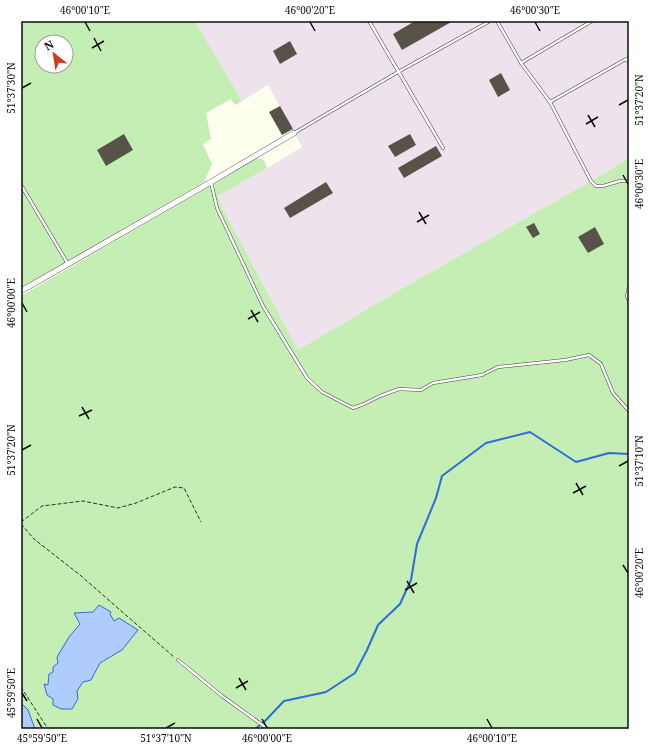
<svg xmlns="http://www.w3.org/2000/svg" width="650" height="750" font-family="'Noto Serif',serif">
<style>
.industrial{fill:#eee2ec}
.green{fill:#c4eeb4;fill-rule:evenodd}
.water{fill:#aeccfc;stroke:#2e6bdb}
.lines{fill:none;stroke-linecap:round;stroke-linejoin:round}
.stream{stroke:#2e6bdb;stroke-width:2}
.building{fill:#585349}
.lane-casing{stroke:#414141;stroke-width:3.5}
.street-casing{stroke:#414141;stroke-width:6}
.path{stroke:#303030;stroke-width:1;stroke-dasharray:4 2;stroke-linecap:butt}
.lane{stroke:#fff;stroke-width:2.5}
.street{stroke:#fff;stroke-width:5}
.ticks{fill:none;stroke:#0e0e0e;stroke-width:1.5}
.neatline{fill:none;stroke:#0e0e0e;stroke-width:1.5}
.ticks-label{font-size:10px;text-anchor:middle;fill:#0e0e0e}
</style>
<rect width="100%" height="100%" fill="#feffef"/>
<!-- industrial -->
<polygon class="industrial" points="195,21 629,21 629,158 591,181 403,288 298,350 222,207 218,196 267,168 302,147 268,85 242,101"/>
<!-- green -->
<g class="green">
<path d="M21 21H195L242 101 235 105 231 99 206 113 211 139 203 144 212 164 204 182 21 288ZM42 42H66V66H42Z"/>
<path d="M258 158 264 160 267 168 218 196 222 207 298 350 403 288 591 181 629 158V729H35L28 710 21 703V296ZM93 612 110 614 114 621 122 650 100 663 91 680 83 682 77 691 78 699 45 684 48 685 58 663V657L69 637 80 623 75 613Z"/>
</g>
<!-- water -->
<g class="water">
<polygon points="99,605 111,612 110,614 114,621 119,618 138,630 122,650 100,663 91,680 83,682 77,691 78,699 72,709 61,709 53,705 53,699 47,695 44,684 48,685 49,674 53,672 53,667 58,663 57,657 69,637 80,624 74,613 93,612"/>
<polygon points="21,703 28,710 35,729 21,729"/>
</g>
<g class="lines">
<!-- stream -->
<polyline class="stream" points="255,729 265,721 284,701 326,692 355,673 367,650 378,625 400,604 411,580 417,544 436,498 442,476 486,443 530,432 576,462 609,453 629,454"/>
</g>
<!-- building -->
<g class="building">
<polygon points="415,21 453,21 402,50 393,34"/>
<polygon points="290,41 297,54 280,64 273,51"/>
<polygon points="501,73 510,90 498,97 489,80"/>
<polygon points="280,106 293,129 282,135 269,112"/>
<polygon points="124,134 133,150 106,166 97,150"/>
<polygon points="410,134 416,145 395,157 388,146"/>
<polygon points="436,146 442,156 404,178 398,168"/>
<polygon points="326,182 333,193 290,218 284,208"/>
<polygon points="534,223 540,234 533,238 526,227"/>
<polygon points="595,227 604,244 588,253 578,237"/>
</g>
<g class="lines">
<!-- lane casing -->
<g class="lane-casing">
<g id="lane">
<polyline points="369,21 443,148"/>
<polyline points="497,21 521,63 550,102 591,181 596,186 603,186 620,181 629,181"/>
<polyline points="521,63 592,21"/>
<polyline points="550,102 626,59 629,62"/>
<polyline points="294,133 398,72 490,21"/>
<polyline points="211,182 217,208 263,306 307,378 322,392 353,408 364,404 380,396 399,389 421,390 433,383 482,375 498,367 565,360 589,355 601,364 613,393 629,411"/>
<polyline points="21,185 68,264"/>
<polyline points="629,287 627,296 629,301"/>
<polyline points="178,660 222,696 268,729"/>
</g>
</g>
<!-- street casing -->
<g class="street-casing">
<polyline id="street" points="21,291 211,182 294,133"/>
</g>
<!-- path -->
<g class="path">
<polyline points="21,522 42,506 83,501 118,508 136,503 175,487 184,488 201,522"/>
<polyline points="21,524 34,539 80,575 174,657"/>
<polyline points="21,687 48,729"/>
</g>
<!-- lane -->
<use href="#lane" class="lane"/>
<!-- street -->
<use href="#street" class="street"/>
</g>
<!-- ticks -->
<path class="ticks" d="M85 22 90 31M310 22 315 31M535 22 540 31M94 38 101 51M92 48 104 41M22 88 31 83M619 105 628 100M588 115 595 127M586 124 598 117M623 175 628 184M419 212 426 224M417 222 429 215M22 303 27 312M251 310 258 322M248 319 260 312M82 407 89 419M79 416 92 410M22 450 31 445M619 466 628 461M576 483 583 495M573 493 586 486M623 565 628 573M407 581 414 593M405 590 417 583M239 678 246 690M236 688 248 681M22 693 27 701M37 719 42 728M262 719 267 728M487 719 492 728M166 728 175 723"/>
<!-- border -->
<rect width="650" height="750" fill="none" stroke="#ffffff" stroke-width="44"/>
<!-- north arrow -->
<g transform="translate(54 54) rotate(330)"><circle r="19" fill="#ffffff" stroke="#9f9f9f"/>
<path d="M0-3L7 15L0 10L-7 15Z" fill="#cc3c18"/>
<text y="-6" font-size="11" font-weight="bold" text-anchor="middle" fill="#0e0e0e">N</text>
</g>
<rect x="22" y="22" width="606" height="706" class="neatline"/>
<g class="ticks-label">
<text x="85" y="14">46°00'10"E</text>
<text x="310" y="14">46°00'20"E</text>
<text x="535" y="14">46°00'30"E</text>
<text transform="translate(11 88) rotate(-90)" y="4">51°37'30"N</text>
<text transform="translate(639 100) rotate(-90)" y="4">51°37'20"N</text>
<text transform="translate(639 184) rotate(-90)" y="4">46°00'30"E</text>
<text transform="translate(11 303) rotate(-90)" y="4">46°00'00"E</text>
<text transform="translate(11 450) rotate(-90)" y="4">51°37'20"N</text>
<text transform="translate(639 461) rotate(-90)" y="4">51°37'10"N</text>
<text transform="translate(639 573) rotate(-90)" y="4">46°00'20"E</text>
<text transform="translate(11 693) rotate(-90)" y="4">45°59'50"E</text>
<text x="42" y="742">45°59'50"E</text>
<text x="166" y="742">51°37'10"N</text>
<text x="267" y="742">46°00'00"E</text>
<text x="492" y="742">46°00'10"E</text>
</g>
</svg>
